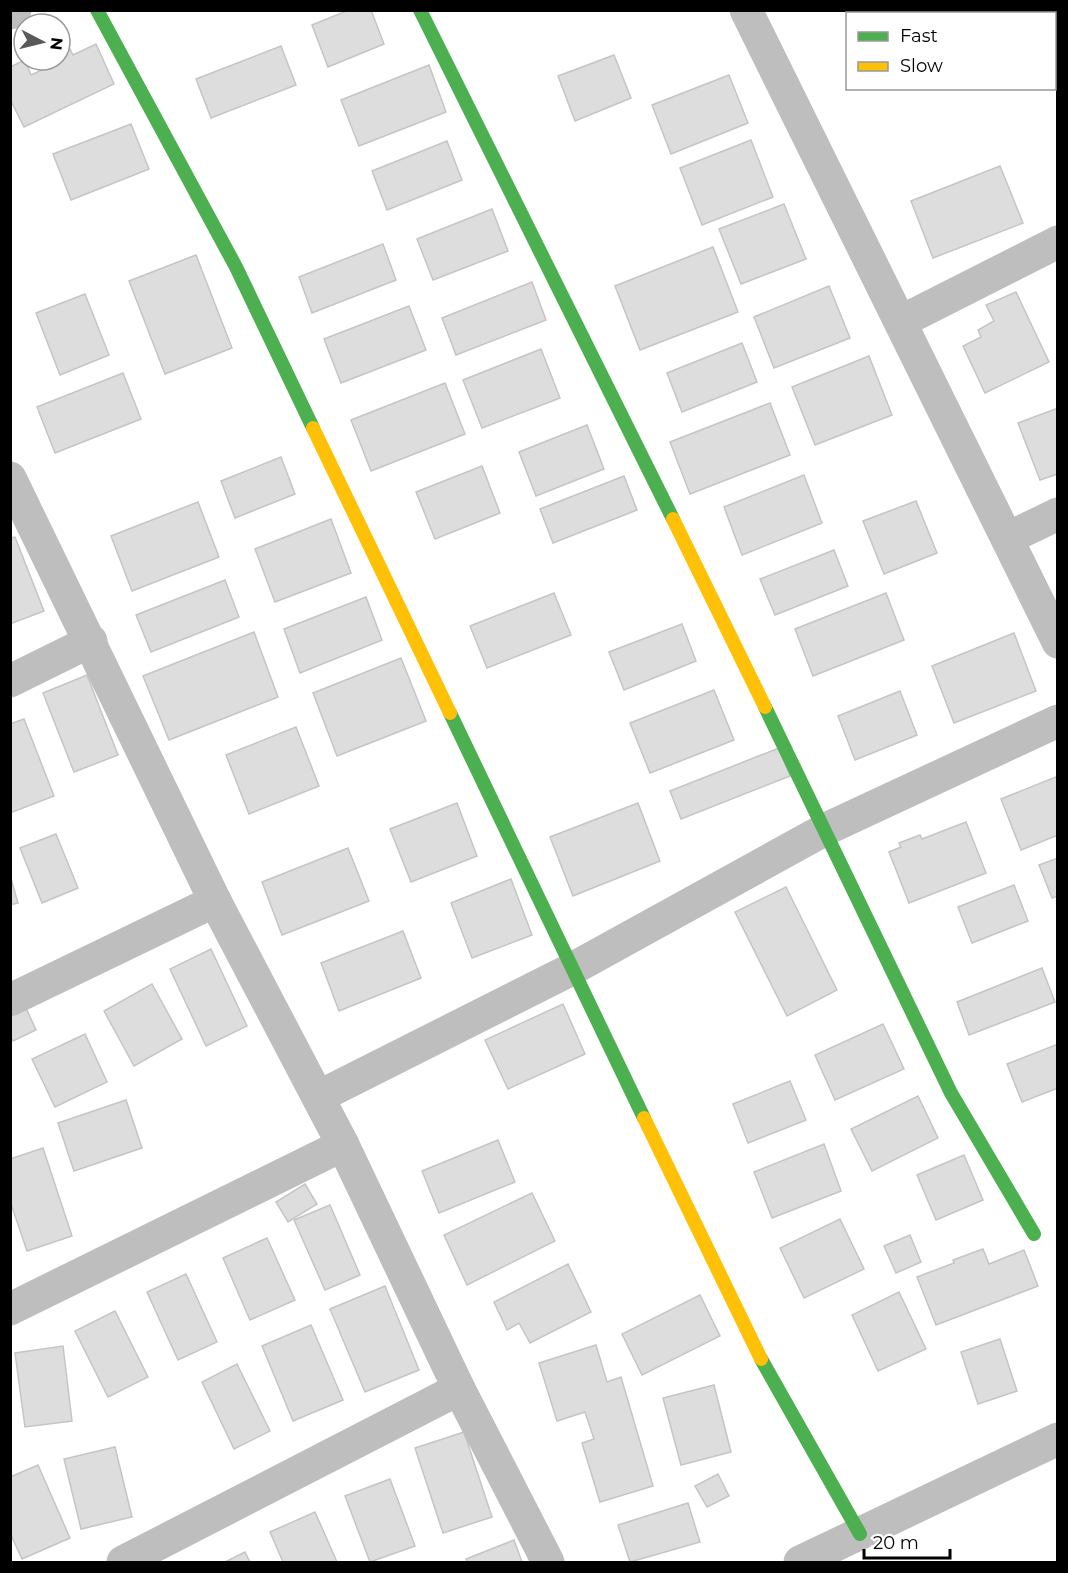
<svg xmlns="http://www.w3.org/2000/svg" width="1068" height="1573" font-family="Montserrat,sans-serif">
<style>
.building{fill:#ddd;stroke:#c5c5c5;stroke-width:1.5}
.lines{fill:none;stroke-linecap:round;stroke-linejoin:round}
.street{stroke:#bebebe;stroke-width:33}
.fast{stroke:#4caf50;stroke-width:14}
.slow{stroke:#ffc107;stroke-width:14}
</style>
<rect width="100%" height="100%" fill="#fff"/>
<!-- building -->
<g class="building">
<polygon points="349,10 371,10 384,44 328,67 312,25"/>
<polygon points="926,10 970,10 964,14 927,14"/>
<polygon points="96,44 114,84 24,127 10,99 10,67 25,60 31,75 55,64 53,60 60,60 60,48 68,45 73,55"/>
<polygon points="281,46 296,85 211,118 196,79"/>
<polygon points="614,55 631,98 575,121 558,76"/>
<polygon points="429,65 446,112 359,146 341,100"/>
<polygon points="729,75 748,123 671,154 652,105"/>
<polygon points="131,124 149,169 71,200 53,154"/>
<polygon points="751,140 773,197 702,225 680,168"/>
<polygon points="447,141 462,180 387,210 372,171"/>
<polygon points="1000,166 1023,223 933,258 911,201"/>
<polygon points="784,204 806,259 741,284 719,229"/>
<polygon points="492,209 508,251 433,280 417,239"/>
<polygon points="383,244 396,280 312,313 299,277"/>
<polygon points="713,247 738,312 640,350 615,286"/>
<polygon points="196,255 232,348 165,374 129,281"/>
<polygon points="532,282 546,320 456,355 442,318"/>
<polygon points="829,286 850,338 774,368 754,317"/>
<polygon points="1016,292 1049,362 985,393 963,346 981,337 978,330 994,321 986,305"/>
<polygon points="85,294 109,355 60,375 36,313"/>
<polygon points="409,306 426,350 341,383 324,339"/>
<polygon points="742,343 757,382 682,412 667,373"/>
<polygon points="541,349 560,398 482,428 463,380"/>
<polygon points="869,356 892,415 815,445 792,387"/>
<polygon points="123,373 141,419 55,453 37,407"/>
<polygon points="445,383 465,434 371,471 351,420"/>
<polygon points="770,403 790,455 690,494 670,442"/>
<polygon points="1058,408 1058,474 1040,480 1018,423"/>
<polygon points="587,425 604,469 536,496 519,452"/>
<polygon points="281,457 295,494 235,518 221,481"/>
<polygon points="482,466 500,513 435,539 416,492"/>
<polygon points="804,475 822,523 742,555 724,507"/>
<polygon points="624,476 637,510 553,543 540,509"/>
<polygon points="916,501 937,553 884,574 863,521"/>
<polygon points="198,502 219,557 132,591 111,536"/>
<polygon points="331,519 351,573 275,602 255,549"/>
<polygon points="15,537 44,611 10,624 10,538"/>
<polygon points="834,550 848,586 775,615 760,579"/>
<polygon points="225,580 239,617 151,652 136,615"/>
<polygon points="554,593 571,635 487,668 470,626"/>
<polygon points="886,593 904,640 813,676 795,629"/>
<polygon points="366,597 382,640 300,673 284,629"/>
<polygon points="682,624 696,661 624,690 609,652"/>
<polygon points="254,632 278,697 169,740 143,676"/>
<polygon points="1014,633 1036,691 954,723 932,666"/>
<polygon points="401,658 426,721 337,756 313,693"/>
<polygon points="87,675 118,755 74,772 43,693"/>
<polygon points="714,690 734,740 650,773 630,723"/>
<polygon points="900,691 917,735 855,760 838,716"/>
<polygon points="24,719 54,796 10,813 10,724"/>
<polygon points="296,727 319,786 249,814 226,755"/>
<polygon points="779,748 790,776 681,819 670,791"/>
<polygon points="1058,776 1058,835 1021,850 1001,799"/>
<polygon points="457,803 477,856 411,882 390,829"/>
<polygon points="638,803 660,861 573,896 550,837"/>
<polygon points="966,822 986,873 909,903 889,852 901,847 899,843 920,835 922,839"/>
<polygon points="56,834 78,888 42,903 20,848"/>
<polygon points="348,848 369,901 282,935 262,882"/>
<polygon points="1058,858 1058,896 1052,898 1039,865"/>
<polygon points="10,875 18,903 10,905"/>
<polygon points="511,879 532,935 472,958 451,903"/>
<polygon points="1014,885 1028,921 972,943 958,907"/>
<polygon points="786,887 837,990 787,1016 735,912"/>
<polygon points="403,931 421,978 339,1011 321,963"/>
<polygon points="211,949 247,1026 206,1046 170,969"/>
<polygon points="1042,968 1055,1002 969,1035 957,1002"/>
<polygon points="152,984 182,1039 134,1066 104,1011"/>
<polygon points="563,1004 585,1054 508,1089 485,1040"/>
<polygon points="26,1008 36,1030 13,1041 10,1035 10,1016"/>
<polygon points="883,1024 904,1069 835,1100 815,1055"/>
<polygon points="85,1034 107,1082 55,1107 32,1059"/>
<polygon points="1058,1044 1058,1088 1022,1102 1007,1064"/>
<polygon points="790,1081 806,1120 748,1143 733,1104"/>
<polygon points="918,1096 938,1138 872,1171 851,1129"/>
<polygon points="126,1100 142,1148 74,1171 58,1123"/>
<polygon points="498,1140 515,1182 439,1213 422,1171"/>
<polygon points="824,1144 841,1191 772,1218 754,1172"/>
<polygon points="43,1148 72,1236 27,1251 10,1201 10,1159"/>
<polygon points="964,1155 983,1200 936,1220 917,1175"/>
<polygon points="305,1184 317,1204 288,1222 276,1202"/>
<polygon points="532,1193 555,1241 467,1285 444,1235"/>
<polygon points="330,1205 360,1275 325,1290 294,1220"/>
<polygon points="840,1219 864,1269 804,1298 780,1248"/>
<polygon points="910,1235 921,1262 896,1273 884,1246"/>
<polygon points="267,1238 295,1300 250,1320 223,1258"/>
<polygon points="983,1249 989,1264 1024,1250 1038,1286 936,1325 917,1277 954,1263 953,1260"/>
<polygon points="568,1264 591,1312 530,1343 519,1323 507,1330 494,1302"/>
<polygon points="186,1274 217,1342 178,1360 147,1292"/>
<polygon points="385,1286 419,1370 365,1392 330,1309"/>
<polygon points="899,1292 926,1349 878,1371 852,1315"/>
<polygon points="700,1295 720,1336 642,1375 622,1334"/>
<polygon points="115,1311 148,1377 108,1397 75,1331"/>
<polygon points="311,1325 343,1400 293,1421 262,1346"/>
<polygon points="1000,1339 1017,1391 978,1404 961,1352"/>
<polygon points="596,1345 607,1382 621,1377 653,1486 600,1502 582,1443 594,1439 585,1412 557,1421 539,1363"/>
<polygon points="63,1346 72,1421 25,1427 15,1353"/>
<polygon points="237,1364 270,1431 234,1449 202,1382"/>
<polygon points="714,1385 731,1452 681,1465 663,1398"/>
<polygon points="464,1432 492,1517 443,1533 415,1448"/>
<polygon points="115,1447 132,1517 81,1529 64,1459"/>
<polygon points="38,1465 70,1538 22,1559 10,1533 10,1477"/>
<polygon points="718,1474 729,1496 707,1507 695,1486"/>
<polygon points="390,1479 415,1546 370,1562 345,1496"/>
<polygon points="688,1503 700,1542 630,1562 618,1525"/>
<polygon points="315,1512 337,1562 283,1562 270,1532"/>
<polygon points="514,1540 522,1562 467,1562 466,1559"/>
<polygon points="245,1552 250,1562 225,1562"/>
</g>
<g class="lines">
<!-- street -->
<g class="street">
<polyline points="746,10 1058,642"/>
<polyline points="10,13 15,10"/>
<polyline points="900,322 1058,242"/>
<polyline points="10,478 215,901 343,1145 459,1389 548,1562"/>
<polyline points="1008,538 1058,514"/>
<polyline points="10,681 91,641"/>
<polyline points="10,1000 215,901"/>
<polyline points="318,1097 572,969 824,830 1058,721"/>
<polyline points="10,1309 343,1145"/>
<polyline points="123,1562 459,1389"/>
<polyline points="800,1562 1058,1439"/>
</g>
<!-- fast -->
<g class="fast">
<polyline points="97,10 236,267 313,428"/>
<polyline points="420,10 673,519"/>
<polyline points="765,707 951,1093 1034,1234"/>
<polyline points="450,713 644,1118"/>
<polyline points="761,1359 860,1534"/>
</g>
<!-- slow -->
<g class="slow">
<polyline points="313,428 450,713"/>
<polyline points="673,519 765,707"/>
<polyline points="644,1118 761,1359"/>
</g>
</g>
<!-- border -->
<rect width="1068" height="1573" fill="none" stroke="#000000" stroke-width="24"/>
<!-- legend -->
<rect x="846" y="12" width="210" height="78" fill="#ffffff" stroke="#999999" stroke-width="1.5"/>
<rect x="858" y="32" width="30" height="9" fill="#4caf50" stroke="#999999" stroke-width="1.5"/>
<text x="900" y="42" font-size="18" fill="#000000">Fast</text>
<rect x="858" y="62" width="30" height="9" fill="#ffc107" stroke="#999999" stroke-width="1.5"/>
<text x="900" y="72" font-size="18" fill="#000000">Slow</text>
<!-- north arrow -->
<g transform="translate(42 42) rotate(97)"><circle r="28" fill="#ffffff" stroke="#999999" stroke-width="1.5"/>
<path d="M0-4.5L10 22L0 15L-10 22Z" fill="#595959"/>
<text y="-9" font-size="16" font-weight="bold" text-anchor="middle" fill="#000000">N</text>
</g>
<!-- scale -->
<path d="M864 1549v9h86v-9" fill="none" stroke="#000000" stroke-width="3"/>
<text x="873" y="1549" font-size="18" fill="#000000" stroke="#ffffff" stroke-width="4.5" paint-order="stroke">20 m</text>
</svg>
